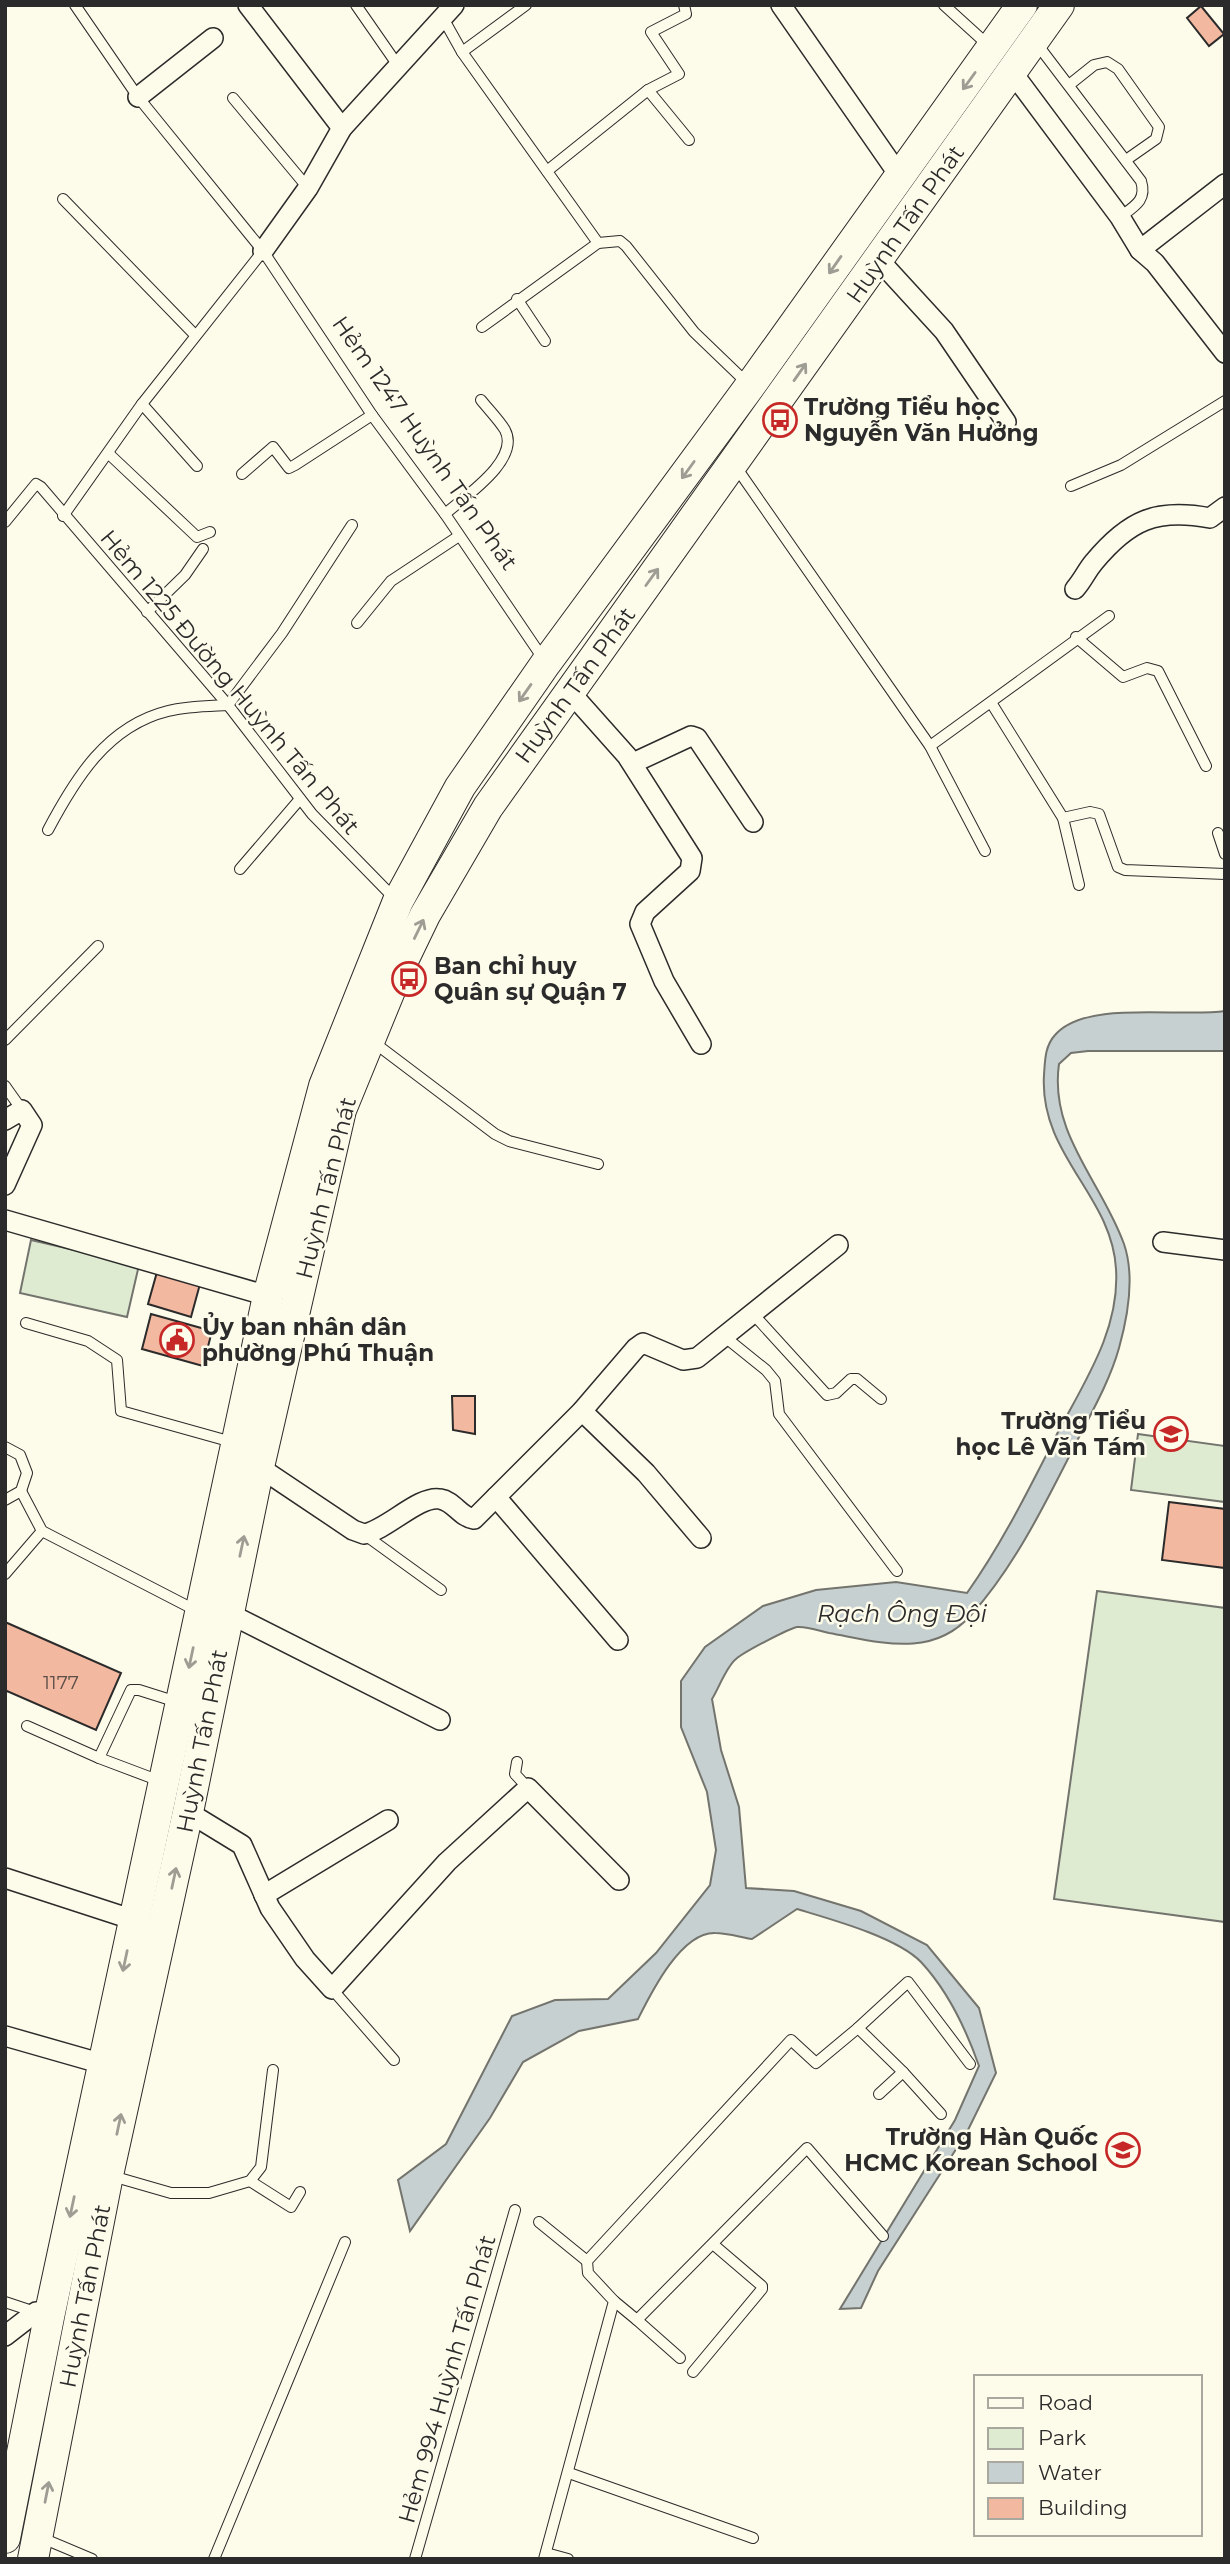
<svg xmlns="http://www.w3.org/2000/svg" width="1230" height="2564" font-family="Montserrat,sans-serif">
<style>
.green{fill:#deebd1;stroke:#74746e;stroke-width:2}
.water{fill:#c7d0d0;stroke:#74746e;stroke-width:2}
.building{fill:#f2b8a0;stroke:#2b2b2b;stroke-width:2}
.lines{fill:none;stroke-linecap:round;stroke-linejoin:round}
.lane-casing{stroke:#2b2b2b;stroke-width:12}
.street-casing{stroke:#2b2b2b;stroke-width:22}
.primary-casing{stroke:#2b2b2b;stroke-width:32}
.lane{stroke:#fdfbea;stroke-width:10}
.street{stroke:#fdfbea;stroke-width:19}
.primary{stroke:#fdfbea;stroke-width:30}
.oneway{stroke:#9e9d94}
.labels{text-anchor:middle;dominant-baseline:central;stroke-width:5;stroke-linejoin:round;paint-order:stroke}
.number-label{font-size:19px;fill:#5d4e48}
.street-label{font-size:23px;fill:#2b2b2b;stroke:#fdfbea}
.poi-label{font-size:23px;font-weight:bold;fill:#2b2b2b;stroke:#fdfbea;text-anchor:start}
.water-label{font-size:24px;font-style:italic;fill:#2b2b2b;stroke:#fdfbea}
</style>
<rect width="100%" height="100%" fill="#fdfbea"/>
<!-- green -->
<g class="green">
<polygon points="31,1240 139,1265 127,1317 20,1293"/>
<polygon points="1138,1434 1225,1446 1225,1502 1131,1490"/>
<polygon points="1097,1591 1225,1608 1225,1922 1054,1899"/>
</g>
<!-- water -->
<path class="water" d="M1225 1011V1051H1088L1071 1053 1059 1064C1049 1134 1102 1182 1124 1244 1135 1276 1128 1316 1119 1348 1110 1380 1093 1410 1078 1439 1048 1498 1016 1565 971 1615 932 1659 880 1642 829 1633 820 1631 806 1626 797 1627 788 1629 744 1652 736 1659 726 1667 719 1688 712 1699L721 1750 739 1807 746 1888 794 1891 861 1911 927 1945 979 2008 996 2073 967 2132 878 2271 861 2308 840 2309 955 2120 979 2066C966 2029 948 1991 921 1962 897 1937 830 1919 797 1909L752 1939C740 1937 727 1933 715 1933 681 1932 651 1993 638 2019L579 2031 523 2062 490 2118 410 2231 398 2180 446 2144 512 2016 555 2000 608 1999 656 1953 710 1885 716 1850 707 1792 681 1727V1681L705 1647 763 1606 816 1590 896 1582 967 1593C1003 1542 1030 1487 1058 1432 1085 1381 1120 1329 1116 1269 1112 1195 1039 1155 1044 1075 1045 1060 1045 1046 1055 1035 1086 999 1181 1018 1225 1011Z"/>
<!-- building -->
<g class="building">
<polygon points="1201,6 1224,34 1209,46 1187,18"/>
<polygon points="157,1272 200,1284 191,1317 148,1304"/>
<polygon points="151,1314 212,1331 203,1366 142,1349"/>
<polygon points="452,1396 475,1396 475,1434 453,1430"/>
<polygon points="1169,1502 1225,1509 1225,1568 1162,1560"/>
<polygon points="5,1622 121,1673 96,1730 7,1691 5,1694"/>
</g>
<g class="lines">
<!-- lane casing -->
<g class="lane-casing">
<g id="lane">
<polyline points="75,5 138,97 263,251 372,415 445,514 544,660"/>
<polyline points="356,5 399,67"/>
<polyline points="944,5 988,45"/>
<polyline points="443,18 462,52 598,243 620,241 626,246 694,332 747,383"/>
<path d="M1037 44 1141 181C1147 200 1135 206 1120 217"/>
<polyline points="462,52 526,5"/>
<polyline points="1069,85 1094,65 1107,62 1118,69 1159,127 1156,139 1126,160"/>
<polyline points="648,90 679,74 651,32 686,14 684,5"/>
<polyline points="233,98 308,188"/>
<polyline points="547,171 648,90 689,140"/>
<polyline points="63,199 195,335"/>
<polyline points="517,299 545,341"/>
<polyline points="482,327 598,243"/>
<polyline points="142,404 197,466"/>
<polyline points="109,454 197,537 210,532"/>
<polyline points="736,467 930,746 985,851"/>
<polyline points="242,474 273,447 289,468 295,465 372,415"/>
<polyline points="1071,486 1121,465 1225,401"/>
<path d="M445 514C464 497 521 460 505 430 499 420 489 410 481 400"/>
<polyline points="63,516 142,404 263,251"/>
<polyline points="5,522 36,484 41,487 228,705 312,814 395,899"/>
<polyline points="147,612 185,575 203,549"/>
<polyline points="357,623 391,581 459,536"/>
<polyline points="1076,637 1123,677 1147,668 1158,671 1206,766"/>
<polyline points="992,704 1063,818 1079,885"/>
<polyline points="930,746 1109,616"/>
<polyline points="1063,818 1090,812 1099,814 1118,867 1125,870 1225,874"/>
<path d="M48 830C75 779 107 726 168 711 187 706 208 706 228 705L282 633 352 525"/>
<polyline points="1218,833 1225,854"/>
<polyline points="240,869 300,799"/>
<polyline points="5,1040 98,946"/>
<polyline points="372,1041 495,1134 509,1141 598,1164"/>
<polyline points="5,1086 22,1110"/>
<polyline points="754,1315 827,1395 836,1393 851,1379 857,1379 881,1399"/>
<polyline points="26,1323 88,1341 117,1360 121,1411 232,1442"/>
<polyline points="725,1337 766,1370 775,1381 779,1414 897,1571"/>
<polyline points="5,1447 20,1455 27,1473 21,1491 5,1500"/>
<polyline points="21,1491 42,1531 197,1611"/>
<polyline points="365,1535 441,1590"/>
<polyline points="5,1574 42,1531"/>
<polyline points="27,1726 99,1758"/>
<polyline points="517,1762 515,1774 528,1788"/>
<polyline points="160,1781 99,1758 131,1690 139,1690 177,1702"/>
<polyline points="332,1989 394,2060"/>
<polyline points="858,2028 908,1982 970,2064"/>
<polyline points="903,2072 941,2114"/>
<polyline points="112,2176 171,2193 209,2193 250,2181 261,2167 273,2070"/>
<polyline points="250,2181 291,2207 300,2192"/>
<polyline points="539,2222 587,2261"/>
<polyline points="614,2301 637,2320 807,2148 883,2236"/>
<polyline points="5,2302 35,2312"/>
<polyline points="637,2320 680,2358"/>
<polyline points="693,2372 762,2289 762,2286 714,2245"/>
<polyline points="569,2473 753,2538"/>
<polyline points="42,2538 92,2559"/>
<polyline points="546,2553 568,2559"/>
<polyline points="214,2559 345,2242"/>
<polyline points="415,2559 515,2210"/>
<polyline points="544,2559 614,2301 588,2273 587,2261 791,2040 816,2063 858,2028 903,2072 879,2094"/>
</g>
</g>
<!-- street casing -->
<g class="street-casing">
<g id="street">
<polyline points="248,5 342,128"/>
<polyline points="781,5 899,175"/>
<polyline points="1012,72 1120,217 1140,250 1155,263 1225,353"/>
<polyline points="138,97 213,38"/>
<polyline points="1140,250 1225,184"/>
<polyline points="263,251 308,188 342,128 454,5"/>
<polyline points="879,260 944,331 1006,422"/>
<path d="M1075 589C1083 580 1087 570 1094 562 1129 520 1156 508 1210 518L1225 507"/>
<polyline points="570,692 627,756 692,858 690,871 645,912 640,924 664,981 701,1044"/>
<polyline points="633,763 691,736 697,738 753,822"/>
<polyline points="5,1120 22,1110 32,1125 5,1185"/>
<polyline points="5,1220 268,1296"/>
<polyline points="1163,1242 1225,1250"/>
<polyline points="582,1411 646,1473 701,1538"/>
<path d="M259 1467 353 1530 364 1534C387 1530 419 1495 440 1499 454 1501 460 1517 474 1519L582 1411 636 1348 643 1343 683 1360 697 1358 838 1245"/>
<polyline points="496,1497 618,1640"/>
<polyline points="228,1613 440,1720"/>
<polyline points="188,1812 242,1845 270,1908 305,1959 332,1989 447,1862 528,1788 619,1880"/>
<polyline points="5,1878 134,1920"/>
<polyline points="264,1895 388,1820"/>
<polyline points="5,2036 103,2064"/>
<polyline points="5,2336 36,2312"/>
</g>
</g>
<!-- primary casing -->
<g class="primary-casing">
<g id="primary">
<polyline points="5,2538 49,2317 268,1296 324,1086 398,901 460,787 546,663 750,386 1022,5"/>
<polyline points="33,2559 108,2175 188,1812 259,1467 341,1110 398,971 425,915 488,807 1059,5"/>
</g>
</g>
<!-- lane -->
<use href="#lane" class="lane"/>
<!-- street -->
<use href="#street" class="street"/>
<!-- primary -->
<use href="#primary" class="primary"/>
</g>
<!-- one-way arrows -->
<defs><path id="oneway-shaft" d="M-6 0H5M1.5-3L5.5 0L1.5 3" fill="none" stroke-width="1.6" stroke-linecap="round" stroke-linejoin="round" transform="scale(1.75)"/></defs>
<g class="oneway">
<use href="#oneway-shaft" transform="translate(969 81) rotate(126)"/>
<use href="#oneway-shaft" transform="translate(835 265) rotate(125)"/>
<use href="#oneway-shaft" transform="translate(800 372) rotate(-55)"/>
<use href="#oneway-shaft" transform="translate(688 470) rotate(126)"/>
<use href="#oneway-shaft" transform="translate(652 577) rotate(-54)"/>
<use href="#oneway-shaft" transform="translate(525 693) rotate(125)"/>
<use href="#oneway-shaft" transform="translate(419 929) rotate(-64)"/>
<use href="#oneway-shaft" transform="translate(242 1546) rotate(-78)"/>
<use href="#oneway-shaft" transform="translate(191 1658) rotate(102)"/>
<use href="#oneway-shaft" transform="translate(174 1878) rotate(-78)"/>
<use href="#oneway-shaft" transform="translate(125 1961) rotate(102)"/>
<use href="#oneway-shaft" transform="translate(119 2124) rotate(-78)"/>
<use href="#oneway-shaft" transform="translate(72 2207) rotate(102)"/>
<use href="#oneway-shaft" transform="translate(47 2492) rotate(-79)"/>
</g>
<!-- icons -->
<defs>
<g id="bus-ring" transform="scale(1.75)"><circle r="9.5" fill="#fdfbea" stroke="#c62828" stroke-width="1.5"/><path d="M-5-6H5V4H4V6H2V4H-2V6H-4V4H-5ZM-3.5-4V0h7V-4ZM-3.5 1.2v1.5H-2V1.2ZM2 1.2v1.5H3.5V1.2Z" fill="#c62828"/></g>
<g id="civic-ring" transform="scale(1.75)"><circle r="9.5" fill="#fdfbea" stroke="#c62828" stroke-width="1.5"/><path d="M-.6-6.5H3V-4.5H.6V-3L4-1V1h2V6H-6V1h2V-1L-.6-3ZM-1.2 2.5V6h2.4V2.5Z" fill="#c62828"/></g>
<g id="school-ring" transform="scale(1.75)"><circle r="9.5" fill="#fdfbea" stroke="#c62828" stroke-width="1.5"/><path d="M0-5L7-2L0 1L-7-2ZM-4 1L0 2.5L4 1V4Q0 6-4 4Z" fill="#c62828"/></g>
</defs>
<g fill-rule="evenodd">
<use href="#bus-ring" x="780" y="420"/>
<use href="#bus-ring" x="409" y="979"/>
<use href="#civic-ring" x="177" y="1340"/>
<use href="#school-ring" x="1171" y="1434"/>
<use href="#school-ring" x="1123" y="2150"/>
</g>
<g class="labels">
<!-- number labels -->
<g class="number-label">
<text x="61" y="1682">1177</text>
</g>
<!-- street labels -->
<g class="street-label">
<text transform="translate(905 224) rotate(-55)">Huỳnh Tấn Phát</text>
<text transform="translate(425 443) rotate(55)">Hẻm 1247 Huỳnh Tấn Phát</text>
<text transform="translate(230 682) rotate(50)">Hẻm 1225 Đường Huỳnh Tấn Phát</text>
<text transform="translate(575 685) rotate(-54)">Huỳnh Tấn Phát</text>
<text transform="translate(326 1188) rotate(-76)">Huỳnh Tấn Phát</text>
<text transform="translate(202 1741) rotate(-79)">Huỳnh Tấn Phát</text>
<text transform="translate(85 2296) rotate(-79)">Huỳnh Tấn Phát</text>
<text transform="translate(447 2379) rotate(-74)">Hẻm 994 Huỳnh Tấn Phát</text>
</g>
<!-- poi labels -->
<g class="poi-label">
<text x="804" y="407">Trường Tiểu học<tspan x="804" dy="26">Nguyễn Văn Hưởng</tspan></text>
<text x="434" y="966">Ban chỉ huy<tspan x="434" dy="26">Quân sự Quận 7</tspan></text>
<text x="202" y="1327">Ủy ban nhân dân<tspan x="202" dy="26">phường Phú Thuận</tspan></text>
<text x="1146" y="1421" text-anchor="end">Trường Tiểu<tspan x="1146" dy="26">học Lê Văn Tám</tspan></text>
<text x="1098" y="2137" text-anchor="end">Trường Hàn Quốc<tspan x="1098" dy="26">HCMC Korean School</tspan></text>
</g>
<!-- water labels -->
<g class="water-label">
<text x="902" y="1613">Rạch Ông Đội</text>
</g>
</g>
<!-- border -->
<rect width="1230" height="2564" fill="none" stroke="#2b2b2b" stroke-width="14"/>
<!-- legend -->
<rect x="974" y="2375" width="228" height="161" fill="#fdfbea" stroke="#a9a89e" stroke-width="2"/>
<rect x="988" y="2398" width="35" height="10" fill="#fdfbea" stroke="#a9a89e" stroke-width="2"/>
<text x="1038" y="2410" font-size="21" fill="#2b2b2b">Road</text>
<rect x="988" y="2428" width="35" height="21" fill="#deebd1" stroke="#a9a89e" stroke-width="2"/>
<text x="1038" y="2445" font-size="21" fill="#2b2b2b">Park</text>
<rect x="988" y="2462" width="35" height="21" fill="#c7d0d0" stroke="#a9a89e" stroke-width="2"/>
<text x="1038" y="2480" font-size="21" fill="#2b2b2b">Water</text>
<rect x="988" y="2498" width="35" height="21" fill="#f2b8a0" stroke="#a9a89e" stroke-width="2"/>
<text x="1038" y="2515" font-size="21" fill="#2b2b2b">Building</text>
</svg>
